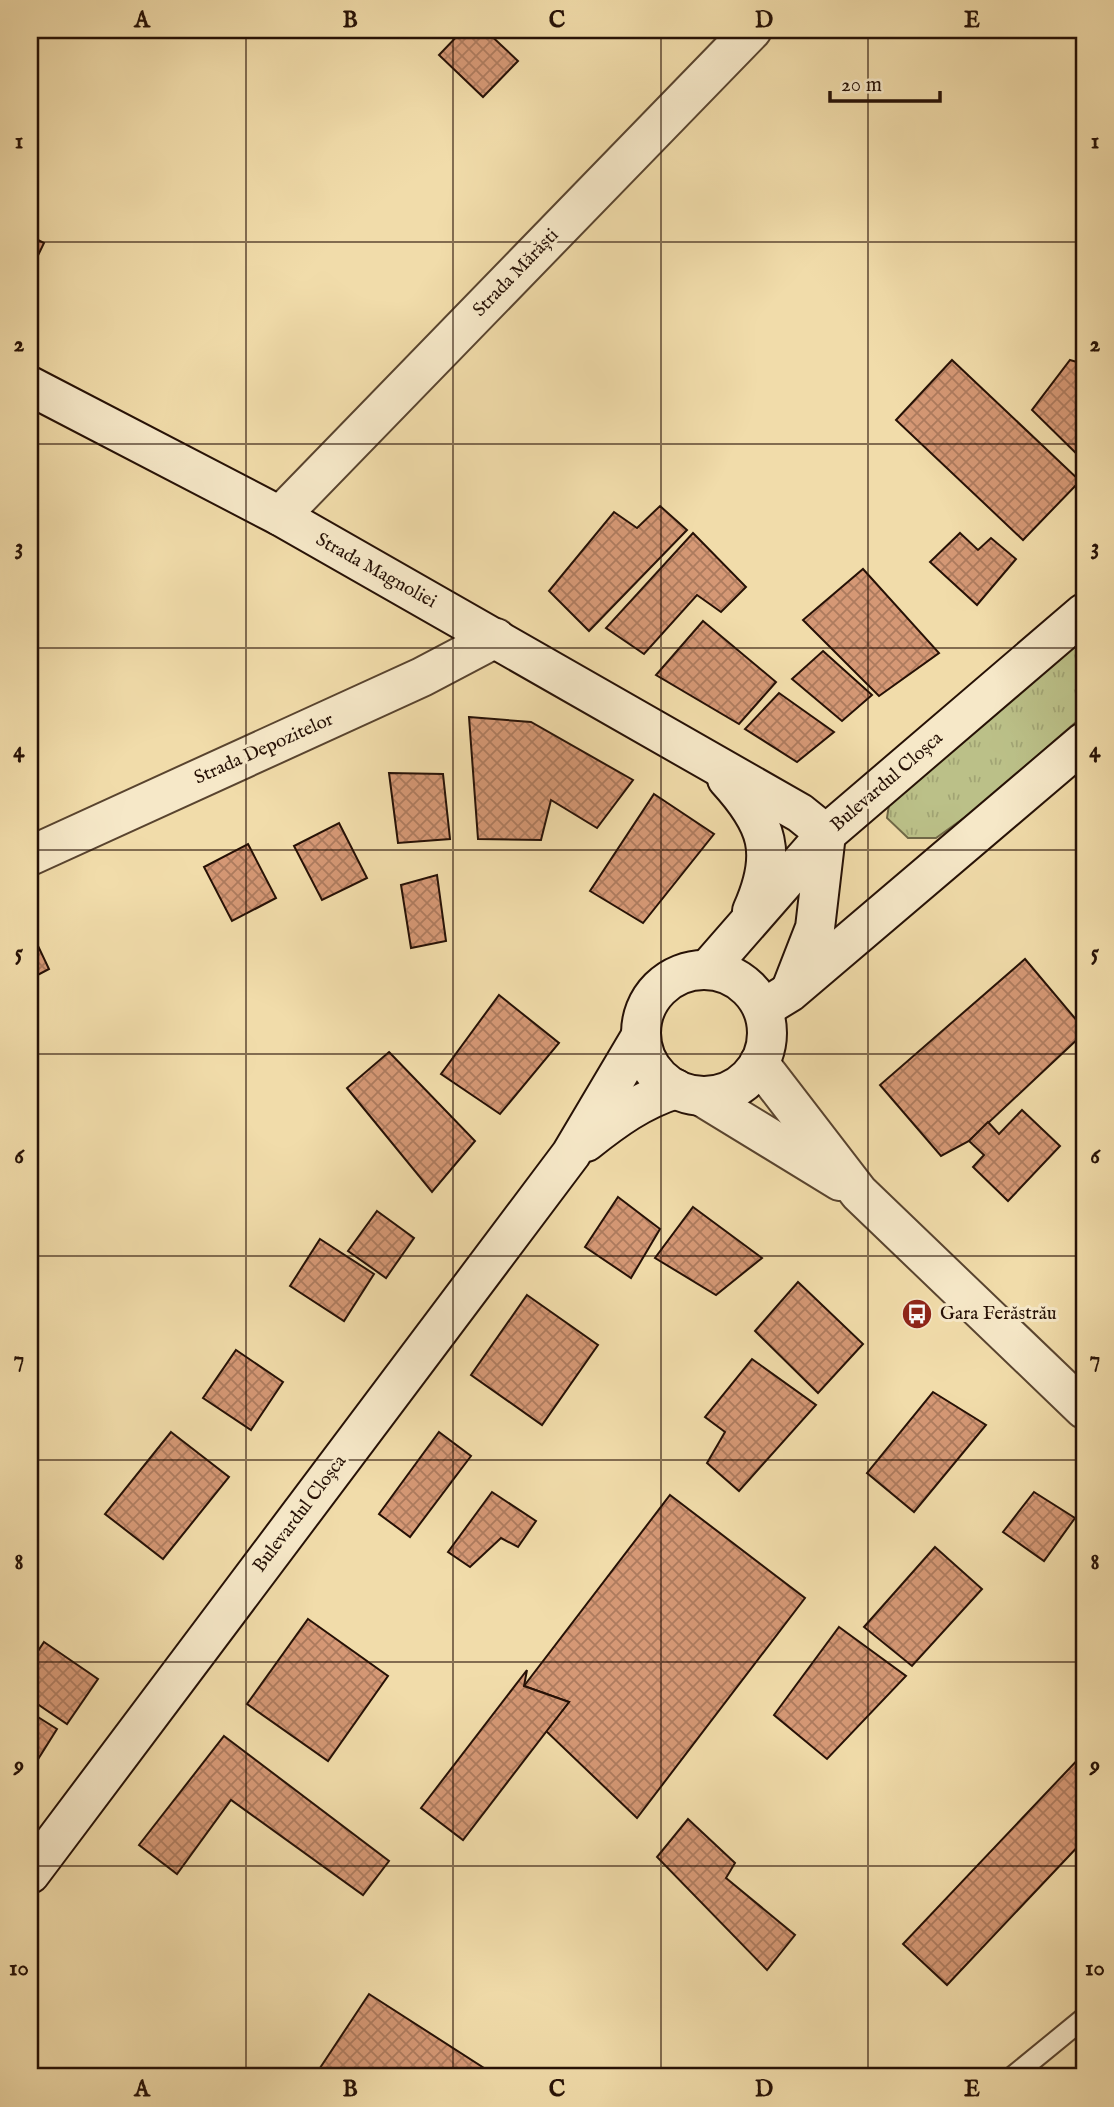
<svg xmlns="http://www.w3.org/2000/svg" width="1114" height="2107" font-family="'IM FELL English',serif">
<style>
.park{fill:url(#park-tufts);stroke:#706847;stroke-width:2}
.building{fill:url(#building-cross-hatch);stroke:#261106;stroke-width:2}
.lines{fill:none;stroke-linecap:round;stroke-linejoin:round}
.lane-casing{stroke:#59442f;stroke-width:23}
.street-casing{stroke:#59442f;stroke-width:42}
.secondary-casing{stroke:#261106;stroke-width:42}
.lane{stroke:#f6e8c8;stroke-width:19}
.street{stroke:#f6e8c8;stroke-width:38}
.secondary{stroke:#f6e8c8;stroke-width:38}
.grid{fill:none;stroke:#261106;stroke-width:2;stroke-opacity:0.55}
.labels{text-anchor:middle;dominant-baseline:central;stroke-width:6;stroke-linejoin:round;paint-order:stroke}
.street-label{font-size:19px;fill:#261106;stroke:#f6e8c8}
.poi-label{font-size:19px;fill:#261106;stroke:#f6e8c8;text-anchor:start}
.neatline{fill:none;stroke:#261106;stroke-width:2.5}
.grid-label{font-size:23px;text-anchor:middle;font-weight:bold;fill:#261106}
</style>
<defs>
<pattern id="park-tufts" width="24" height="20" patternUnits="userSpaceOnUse" patternTransform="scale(1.75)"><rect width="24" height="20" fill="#bbc088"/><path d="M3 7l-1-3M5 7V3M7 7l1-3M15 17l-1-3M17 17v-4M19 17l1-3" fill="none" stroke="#a1a474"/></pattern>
<pattern id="building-cross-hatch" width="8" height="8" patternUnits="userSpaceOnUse" patternTransform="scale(1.75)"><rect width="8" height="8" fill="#d59875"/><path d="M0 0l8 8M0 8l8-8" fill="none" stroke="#ad7b5e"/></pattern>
</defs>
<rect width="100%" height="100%" fill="#f1dcaa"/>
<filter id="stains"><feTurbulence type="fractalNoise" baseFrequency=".00286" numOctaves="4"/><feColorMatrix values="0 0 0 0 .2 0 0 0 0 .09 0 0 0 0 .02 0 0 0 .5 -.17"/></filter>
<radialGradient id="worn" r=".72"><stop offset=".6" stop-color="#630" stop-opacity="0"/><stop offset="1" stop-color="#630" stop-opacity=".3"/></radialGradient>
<!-- park -->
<polygon class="park" points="1084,633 1084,715 975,810 936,838 908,838 887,818 891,791"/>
<!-- building -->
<g class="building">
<polygon points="463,30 485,30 518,61 483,97 439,55"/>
<polygon points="30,236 44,243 30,272"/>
<polygon points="952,360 1080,481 1023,540 896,420"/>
<polygon points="1070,360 1084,364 1084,461 1032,410"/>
<polygon points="660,506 687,530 589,631 549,591 614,512 637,528"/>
<polygon points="693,533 746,587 721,612 697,595 644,654 606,628"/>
<polygon points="960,533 978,550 991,538 1016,559 977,605 930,562"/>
<polygon points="863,569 939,653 879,696 803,620"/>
<polygon points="703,621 776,682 739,724 656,675"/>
<polygon points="823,651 872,695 842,721 792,679"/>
<polygon points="779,693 834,732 797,762 745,729"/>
<polygon points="469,717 531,722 633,780 597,828 551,800 541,840 478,839"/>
<polygon points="389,773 443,774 450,839 398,843"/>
<polygon points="654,794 714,834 643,923 590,891"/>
<polygon points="339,823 367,878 322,900 294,846"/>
<polygon points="248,844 276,898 232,921 204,867"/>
<polygon points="437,875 446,941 411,948 401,885"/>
<polygon points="30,929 49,969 30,979"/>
<polygon points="1025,959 1084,1029 1084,1033 969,1141 941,1156 880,1085"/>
<polygon points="499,995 559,1043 500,1114 441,1074"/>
<polygon points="389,1052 475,1141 432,1192 347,1088"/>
<polygon points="1022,1110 1060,1146 1008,1201 973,1167 984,1155 969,1141 988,1122 999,1134"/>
<polygon points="618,1197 660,1229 631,1278 585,1247"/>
<polygon points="693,1207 762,1258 716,1295 655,1258"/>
<polygon points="377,1211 414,1238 386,1278 348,1251"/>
<polygon points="320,1239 374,1274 344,1321 290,1286"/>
<polygon points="798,1282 863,1344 818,1393 755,1331"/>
<polygon points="527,1295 598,1345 542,1425 471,1375"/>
<polygon points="236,1350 283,1382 251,1430 203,1398"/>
<polygon points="752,1359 816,1405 739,1491 707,1463 725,1432 705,1417"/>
<polygon points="933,1392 986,1425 914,1512 867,1473"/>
<polygon points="171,1432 229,1477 163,1559 105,1514"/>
<polygon points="439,1432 471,1456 410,1537 379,1514"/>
<polygon points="492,1492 536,1521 518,1547 501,1538 470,1567 448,1552"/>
<polygon points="1034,1492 1075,1518 1044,1561 1003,1532"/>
<polygon points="670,1495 805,1598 637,1818 546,1731 569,1702 524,1686"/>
<polygon points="935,1547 982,1589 912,1666 864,1627"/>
<polygon points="308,1619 388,1676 328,1761 247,1704"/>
<polygon points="839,1627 906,1676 827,1759 774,1715"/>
<polygon points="44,1642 98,1679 67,1724 30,1699 30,1663"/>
<polygon points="527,1670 524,1686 569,1702 463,1840 421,1808"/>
<polygon points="30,1712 57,1729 30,1772"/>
<polygon points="224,1736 389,1861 363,1895 231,1800 177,1874 139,1845"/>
<polygon points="1084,1753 1084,1840 947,1985 903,1944"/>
<polygon points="688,1819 735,1863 726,1878 795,1935 767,1970 657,1857"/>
<polygon points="369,1994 498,2077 314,2077"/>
</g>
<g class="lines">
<!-- lane casing -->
<g class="lane-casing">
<polyline id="lane" points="1012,2077 1084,2018"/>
</g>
<!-- street casing -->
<g class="street-casing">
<g id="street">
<polyline points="280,516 752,30"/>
<polyline points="30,856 422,677 496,638"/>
<polyline points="759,1063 859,1193 1084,1409"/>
<polyline points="701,1096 840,1181"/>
</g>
</g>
<!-- secondary casing -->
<g class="secondary-casing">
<g id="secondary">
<polyline points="30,386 280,516 800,813 826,834"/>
<path d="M727 779C768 824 778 853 752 911"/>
<polyline points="708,969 826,834 1084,613"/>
<circle cx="704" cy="1033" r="63"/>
<polyline points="792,987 815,928 826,834"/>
<polyline points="764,1008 790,992 1084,742"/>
<path d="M586 1142C615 1119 641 1100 676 1089"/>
<polyline points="30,1874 571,1154 641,1036"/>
</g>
</g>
<!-- lane -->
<use href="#lane" class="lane"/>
<!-- street -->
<use href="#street" class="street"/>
<!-- secondary -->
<use href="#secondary" class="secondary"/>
</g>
<!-- grid -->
<path class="grid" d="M246 30V2077M453 30V2077M661 30V2077M868 30V2077M30 242H1084M30 444H1084M30 648H1084M30 850H1084M30 1054H1084M30 1256H1084M30 1460H1084M30 1662H1084M30 1866H1084"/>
<!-- icons -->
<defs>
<g id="bus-disc" transform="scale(1.575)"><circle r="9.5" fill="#8f2418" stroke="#f6e8c8"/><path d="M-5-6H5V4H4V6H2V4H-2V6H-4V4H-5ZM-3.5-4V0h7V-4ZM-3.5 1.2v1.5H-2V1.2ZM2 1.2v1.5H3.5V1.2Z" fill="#fff"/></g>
</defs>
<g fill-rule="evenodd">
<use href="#bus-disc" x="917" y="1314"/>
</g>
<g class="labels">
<!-- street labels -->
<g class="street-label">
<text transform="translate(516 273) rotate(-46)">Strada Mărăști</text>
<text transform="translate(376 571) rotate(29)">Strada Magnoliei</text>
<text transform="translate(264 749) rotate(-24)">Strada Depozitelor</text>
<text transform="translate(887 782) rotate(-41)">Bulevardul Cloșca</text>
<text transform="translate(300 1514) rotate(-53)">Bulevardul Cloșca</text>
</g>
<!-- poi labels -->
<g class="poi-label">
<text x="940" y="1314">Gara Ferăstrău</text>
</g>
</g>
<!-- margin -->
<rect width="1114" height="2107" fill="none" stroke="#f1dcaa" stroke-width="77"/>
<!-- scale -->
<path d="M830 91v10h110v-10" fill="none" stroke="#261106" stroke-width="3.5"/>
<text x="841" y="91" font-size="21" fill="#261106" stroke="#f6e8c8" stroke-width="5" paint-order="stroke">20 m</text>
<rect x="38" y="38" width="1038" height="2030" class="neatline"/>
<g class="grid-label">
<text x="142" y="27">A</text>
<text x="350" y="27">B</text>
<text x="557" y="27">C</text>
<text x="764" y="27">D</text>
<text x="972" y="27">E</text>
<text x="19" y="148">1</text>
<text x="1095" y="148">1</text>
<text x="19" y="351">2</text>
<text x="1095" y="351">2</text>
<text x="19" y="554">3</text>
<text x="1095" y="554">3</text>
<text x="19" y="757">4</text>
<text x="1095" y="757">4</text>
<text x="19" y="960">5</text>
<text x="1095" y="960">5</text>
<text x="19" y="1163">6</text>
<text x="1095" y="1163">6</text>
<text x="19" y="1366">7</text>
<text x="1095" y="1366">7</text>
<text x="19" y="1569">8</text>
<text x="1095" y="1569">8</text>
<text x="19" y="1772">9</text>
<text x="1095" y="1772">9</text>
<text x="19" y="1975">10</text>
<text x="1095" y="1975">10</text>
<text x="142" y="2096">A</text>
<text x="350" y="2096">B</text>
<text x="557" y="2096">C</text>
<text x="764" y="2096">D</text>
<text x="972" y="2096">E</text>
</g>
<rect width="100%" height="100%" filter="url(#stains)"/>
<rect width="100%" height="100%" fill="url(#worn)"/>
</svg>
